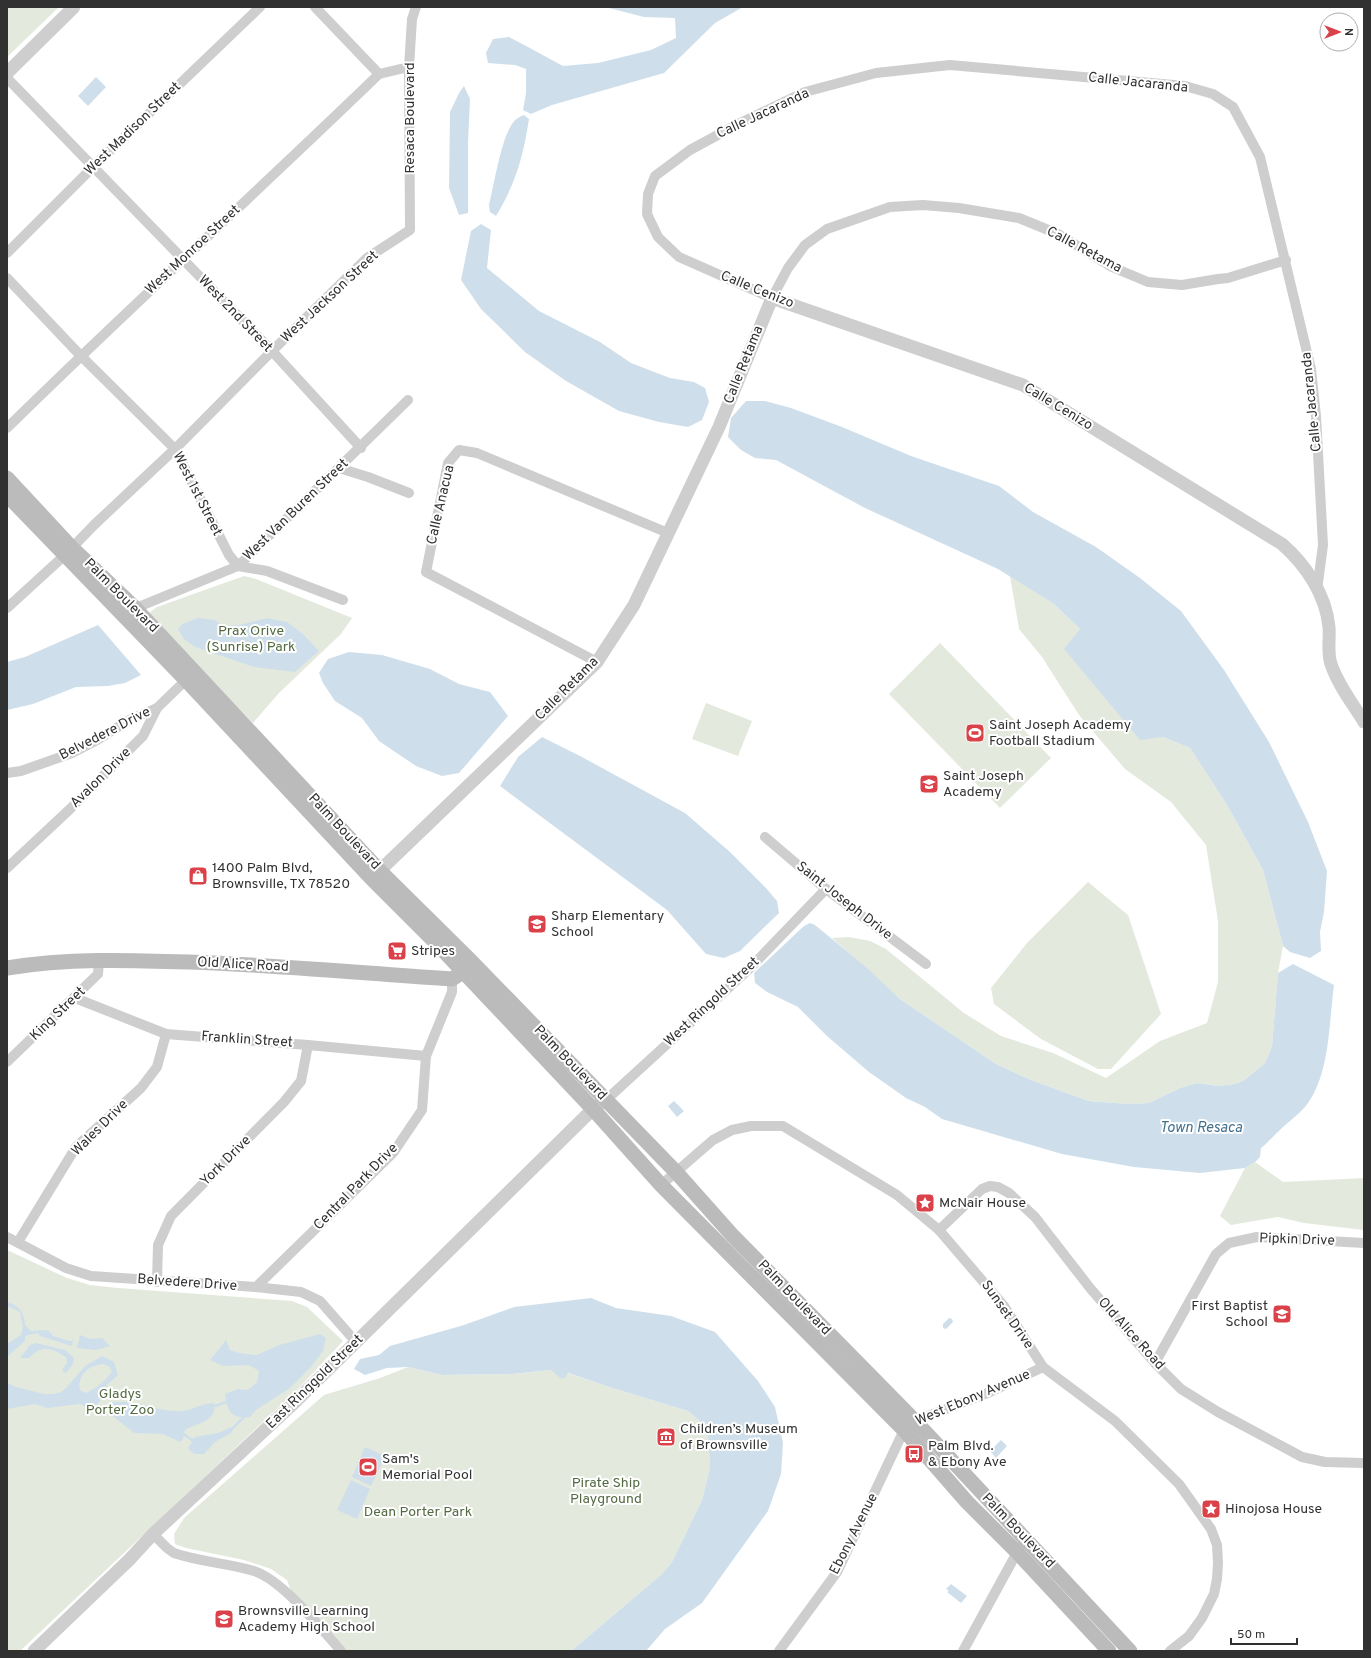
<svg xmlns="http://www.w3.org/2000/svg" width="1371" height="1658" font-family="Overpass,sans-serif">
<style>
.green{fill:#e4e9dd}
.water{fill:#cedfeb;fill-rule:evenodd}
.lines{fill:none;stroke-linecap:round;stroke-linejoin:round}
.stream{stroke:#cedfeb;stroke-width:2.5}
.minor{stroke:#cecece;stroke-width:10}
.tertiary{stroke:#cecece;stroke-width:13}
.secondary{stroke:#bbb;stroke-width:15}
.labels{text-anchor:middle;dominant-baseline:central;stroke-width:4;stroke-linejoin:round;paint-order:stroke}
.street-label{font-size:14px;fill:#313131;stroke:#fff}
.park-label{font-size:14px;fill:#536a41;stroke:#fff}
.poi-label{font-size:14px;fill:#313131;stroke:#fff;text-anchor:start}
.water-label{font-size:15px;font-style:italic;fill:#44708e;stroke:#fff}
</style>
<rect width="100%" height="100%" fill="#fff"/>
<!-- green -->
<g class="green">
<polygon points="7,7 59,7 7,57"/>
<polygon points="244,576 256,579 352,618 341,634 279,693 253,723 149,621 149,613 157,607"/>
<polygon points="1010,576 1054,604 1080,629 1163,737 1190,748 1227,805 1263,870 1283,946 1278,973 1272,1046 1265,1063 1243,1081 1234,1084 1219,1086 1197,1083 1180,1088 1149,1103 1129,1104 1089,1101 1031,1080 996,1064 900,999 832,938 849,937 870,941 886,949 964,1013 1001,1036 1053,1053 1106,1078 1160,1041 1207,1023 1218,982 1218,921 1206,845 1171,802 1125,769 1079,715 1042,657 1019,629"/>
<polygon points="940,643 1051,758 1000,808 889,694"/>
<polygon points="706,703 752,721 738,756 692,739"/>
<polygon points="1088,882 1128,915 1161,1014 1111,1069 1098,1069 1041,1039 994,1004 991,988 1027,943"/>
<polygon points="1255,1162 1283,1182 1364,1178 1364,1230 1304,1223 1278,1217 1231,1225 1220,1216 1245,1168"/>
<polygon points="7,1250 67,1278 90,1285 118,1288 292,1301 307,1307 343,1341 298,1389 20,1651 7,1651"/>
<polygon points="408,1367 442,1375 512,1374 551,1370 567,1373 609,1387 688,1411 702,1423 708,1434 710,1468 702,1500 672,1562 662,1574 571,1651 341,1651 294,1599 287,1580 271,1569 244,1560 186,1548 175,1544 174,1534 184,1518 324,1395 380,1378"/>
</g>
<!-- water -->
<g class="water">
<polygon points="605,7 743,7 715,23 664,73 552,105 531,114 523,110 526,93 526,69 515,65 488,63 486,53 493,39 509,37 528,47 563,66 598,63 651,50 676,38 675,18 644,17"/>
<polygon points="96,77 106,87 88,106 78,96"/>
<polygon points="464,86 470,99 468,143 468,213 459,215 449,188 450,112 459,93"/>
<path d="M524 115 529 119C523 157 516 183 496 216L490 212 489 205C494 185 501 140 512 124 515 119 519 117 524 115Z"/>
<polygon points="481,224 491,230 487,268 539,311 600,342 631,363 670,378 694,382 705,388 709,402 702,420 688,427 659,422 619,411 566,381 525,352 481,309 461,280 471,231"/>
<polygon points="746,401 765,401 791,408 842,427 911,456 999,486 1033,512 1096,547 1140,578 1181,611 1224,670 1269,742 1308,822 1327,871 1324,912 1320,932 1321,951 1310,958 1290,952 1283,946 1263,870 1227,805 1190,748 1163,737 1140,740 1064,649 1080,629 1054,604 998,569 865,508 776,460 755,458 741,450 728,437 731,418"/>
<polygon points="198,618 215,620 223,626 240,625 267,618 287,622 303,634 319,651 295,672 254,667 195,647 184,639 178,629 182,624"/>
<polygon points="98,625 141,675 125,683 108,686 76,687 33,704 7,710 7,662 25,657"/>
<polygon points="349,652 382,655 430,669 459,684 490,692 508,716 459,773 442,776 416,766 379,741 362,718 335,701 323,683 319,673 328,659"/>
<polygon points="542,737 580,756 685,813 730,852 766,888 777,901 779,913 740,951 724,958 706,954 667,910 500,786 518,757"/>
<path d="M810 923 815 925 866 967 900 999 996 1064 1031 1080 1089 1101 1129 1104 1149 1103 1180 1088 1197 1083 1219 1086 1234 1084 1243 1081 1265 1063 1272 1046 1278 973 1293 964 1334 985C1329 1022 1330 1072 1308 1103 1301 1113 1289 1121 1281 1129 1274 1135 1269 1142 1261 1148L1260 1157 1255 1162 1245 1168 1200 1173 1134 1167 1062 1154 942 1119 925 1107 906 1098 869 1072 827 1036 798 1007 767 992 755 983 754 973 804 926Z"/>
<polygon points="674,1101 684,1111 677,1117 668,1106"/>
<polygon points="591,1298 616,1308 671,1316 715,1332 758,1381 775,1407 783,1443 781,1474 768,1511 702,1603 665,1629 646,1651 571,1651 662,1574 672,1562 702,1500 710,1468 708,1434 705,1428 702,1423 688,1411 609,1387 568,1373 565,1378 560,1378 551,1370 512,1374 442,1375 408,1367 387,1368 365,1375 354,1369 360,1359 379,1355 390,1346 464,1325 514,1307"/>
<path d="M7 1302C20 1306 24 1312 25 1325L31 1331 48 1330 53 1336 70 1341H72L74 1336 72 1346 40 1336 38 1333 25 1336V1341L7 1357V1344L21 1335 23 1327 20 1312 7 1306Z"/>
<polygon points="949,1318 952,1319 953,1322 946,1329 943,1328 943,1324"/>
<path d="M320 1334 326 1338 323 1351 311 1367 290 1388 256 1410 250 1417C231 1419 227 1411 225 1394L238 1389 248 1390 257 1382 259 1371 249 1365 223 1366 210 1360 226 1340 230 1350 239 1353 257 1355 279 1345Z"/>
<polygon points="80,1335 90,1339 102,1338 110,1346 96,1350 77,1348"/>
<path d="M36 1343 65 1350 74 1358 73 1364 66 1373 62 1370 67 1363 66 1357C50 1348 43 1344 29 1358H20L30 1345Z"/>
<path d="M102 1356 114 1362 118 1375 107 1385 101 1400 94 1408 89 1409 80 1404 47 1408 35 1404 7 1409V1383L16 1387 44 1394H54L61 1392 66 1388 85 1366ZM103 1364 109 1366 112 1371C108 1379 95 1389 86 1393L80 1390C77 1374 90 1365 103 1364Z"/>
<path d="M109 1402C117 1402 125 1401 133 1403 149 1405 163 1412 179 1411 192 1411 201 1403 214 1403 218 1421 197 1423 185 1430L183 1439 180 1442 163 1434 134 1433 110 1414 105 1407Z"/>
<polygon points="236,1425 231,1433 215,1442 204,1454 194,1454 188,1448 195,1437 218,1433"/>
<polygon points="1001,1440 1007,1446 996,1458 990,1451"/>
<polygon points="365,1447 385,1456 371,1486 352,1477"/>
<polygon points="351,1480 370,1489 357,1519 337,1510"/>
<polygon points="951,1584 967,1596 961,1603 947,1592 949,1591 946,1589"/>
</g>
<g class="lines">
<!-- stream -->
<g class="stream">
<polyline points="215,1406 226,1402"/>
<polyline points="234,1427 246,1415"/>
<polyline points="182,1433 192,1440 195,1439"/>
</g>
<!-- minor -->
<g class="minor">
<polyline points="315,7 379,74 409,67"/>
<polyline points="7,78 272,351 361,448"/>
<polyline points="7,253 92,168 260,7"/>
<polyline points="1286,260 1228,278 1218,279 1182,285 1148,282 1112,267 1058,234 1019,218 959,208 923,205 890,207 827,229 805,245 788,268 772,298 679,257 658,237 647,214 648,194 655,176 690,150 738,124 805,92 876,73 950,65 1185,86 1213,94 1233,107 1260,157 1311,369 1316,416 1323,545 1317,590"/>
<polyline points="7,278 80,355 175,449 229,555 238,566 267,571 343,600"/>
<path d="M7 428C129 308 256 193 379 74"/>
<polyline points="339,468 368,477 409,493"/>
<polyline points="7,608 65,555 94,525 175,449 272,351 367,258 410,230 409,67 412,19 416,7"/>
<polyline points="131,610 238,566 408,400"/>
<polyline points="597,662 426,572 448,463 459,450 477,453 668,533"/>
<polyline points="7,773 21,771 72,753 97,740 131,719 157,708"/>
<polyline points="765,837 826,889 926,964"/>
<polyline points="7,868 69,810 143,736 157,708 186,680"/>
<polyline points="75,998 166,1034 308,1045 426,1056"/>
<polyline points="7,1062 98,974 99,961"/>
<polyline points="606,1100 749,969 826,889"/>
<polyline points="661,1185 713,1140 732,1130 751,1126 783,1126 897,1195 939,1230 1004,1306 1043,1367 1115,1421 1179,1484 1211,1529 1217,1545 1218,1563 1217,1579 1214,1594 1202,1618 1189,1636 1170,1651"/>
<polyline points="939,1230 982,1189 990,1186 998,1187 1009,1193 1035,1217 1090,1288 1155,1363 1181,1389 1218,1412 1302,1457 1325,1462 1364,1463"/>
<polyline points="7,1237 66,1268 91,1276 256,1287 301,1292 320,1301 356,1342"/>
<polyline points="18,1242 76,1147 141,1088 157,1067 166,1034"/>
<polyline points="157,1282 158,1245 171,1216 284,1102 301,1081 308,1045"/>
<polyline points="256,1287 393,1153 422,1110 426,1056 452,992 452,979"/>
<polyline points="1155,1363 1216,1254 1229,1243 1257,1237 1364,1243"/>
<path d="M153 1534 167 1548 174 1553C200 1562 228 1563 254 1571 282 1580 321 1628 341 1651"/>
<polyline points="779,1651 837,1572 904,1430 915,1421 990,1392 1043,1367"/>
<polyline points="963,1651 1020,1547"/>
</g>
<!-- tertiary -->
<g class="tertiary">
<polyline points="7,73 74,7"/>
<path d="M372 878 597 662 634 605 719 427 772 298 1023 385 1282 544C1306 565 1326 595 1329 627 1330 639 1327 653 1331 664 1338 685 1353 704 1364 722"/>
<polyline points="34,1651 129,1560 153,1534 293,1404 593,1109 601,1103"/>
</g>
<!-- secondary -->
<g class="secondary">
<polyline points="7,478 72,548 135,608 379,870 470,960 676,1172 732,1235 915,1421 1130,1651"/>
<polyline points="7,495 186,680 371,878 440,947 593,1109 661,1185 904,1430 967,1502 1017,1552 1109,1651"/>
<path d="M7 968C67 958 128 960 189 962 277 965 365 973 452 979L463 972 468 965"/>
</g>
</g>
<!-- icons -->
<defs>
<g id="stadium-square" transform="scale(1)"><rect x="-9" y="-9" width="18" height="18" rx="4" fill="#da4149" stroke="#fff"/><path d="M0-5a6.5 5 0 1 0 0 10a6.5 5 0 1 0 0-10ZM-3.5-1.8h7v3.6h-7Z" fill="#fff"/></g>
<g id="school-square" transform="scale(1)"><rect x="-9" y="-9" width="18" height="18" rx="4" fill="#da4149" stroke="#fff"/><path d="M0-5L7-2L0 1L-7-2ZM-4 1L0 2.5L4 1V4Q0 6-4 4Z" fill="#fff"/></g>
<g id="shop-square" transform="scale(1)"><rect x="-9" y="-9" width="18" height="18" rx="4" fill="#da4149" stroke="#fff"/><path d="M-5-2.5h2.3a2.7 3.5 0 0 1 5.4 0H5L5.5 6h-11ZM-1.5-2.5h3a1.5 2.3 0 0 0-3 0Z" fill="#fff"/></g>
<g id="supermarket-square" transform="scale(1)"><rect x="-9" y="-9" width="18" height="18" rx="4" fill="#da4149" stroke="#fff"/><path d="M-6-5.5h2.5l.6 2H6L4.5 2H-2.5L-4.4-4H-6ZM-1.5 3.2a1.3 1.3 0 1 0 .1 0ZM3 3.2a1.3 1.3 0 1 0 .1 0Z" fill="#fff"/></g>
<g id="sight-square" transform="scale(1)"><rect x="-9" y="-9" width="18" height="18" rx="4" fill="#da4149" stroke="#fff"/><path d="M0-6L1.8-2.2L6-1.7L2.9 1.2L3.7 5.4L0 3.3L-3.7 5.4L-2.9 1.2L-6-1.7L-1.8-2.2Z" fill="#fff"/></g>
<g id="museum-square" transform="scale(1)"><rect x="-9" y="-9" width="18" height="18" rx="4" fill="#da4149" stroke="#fff"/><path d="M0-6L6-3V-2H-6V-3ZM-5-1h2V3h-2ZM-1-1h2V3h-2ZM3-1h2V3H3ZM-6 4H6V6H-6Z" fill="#fff"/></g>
<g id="bus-square" transform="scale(1)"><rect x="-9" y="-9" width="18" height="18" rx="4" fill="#da4149" stroke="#fff"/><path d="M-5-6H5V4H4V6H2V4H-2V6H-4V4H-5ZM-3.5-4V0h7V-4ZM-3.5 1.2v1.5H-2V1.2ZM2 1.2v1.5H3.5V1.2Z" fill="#fff"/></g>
</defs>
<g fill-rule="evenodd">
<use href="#stadium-square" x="975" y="733"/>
<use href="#school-square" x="929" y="784"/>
<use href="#shop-square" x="198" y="876"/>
<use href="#school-square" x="537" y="924"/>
<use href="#supermarket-square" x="397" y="951"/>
<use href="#sight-square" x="925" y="1203"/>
<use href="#school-square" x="1282" y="1314"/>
<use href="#museum-square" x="666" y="1437"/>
<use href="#bus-square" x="914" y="1454"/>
<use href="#stadium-square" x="368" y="1467"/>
<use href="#sight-square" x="1211" y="1509"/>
<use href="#school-square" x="224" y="1619"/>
</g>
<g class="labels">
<!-- street labels -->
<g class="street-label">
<text transform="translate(1138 83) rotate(6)">Calle Jacaranda</text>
<text transform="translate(763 114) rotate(-25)">Calle Jacaranda</text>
<text transform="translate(410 118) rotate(-90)">Resaca Boulevard</text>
<text transform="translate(133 129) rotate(-44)">West Madison Street</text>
<text transform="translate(193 250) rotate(-43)">West Monroe Street</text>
<text transform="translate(1084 250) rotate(28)">Calle Retama</text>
<text transform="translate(757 290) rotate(22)">Calle Cenizo</text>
<text transform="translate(330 297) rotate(-43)">West Jackson Street</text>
<text transform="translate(235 314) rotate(46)">West 2nd Street</text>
<text transform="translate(744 365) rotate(-68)">Calle Retama</text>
<text transform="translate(1312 402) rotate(-96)">Calle Jacaranda</text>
<text transform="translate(1058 407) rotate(31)">Calle Cenizo</text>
<text transform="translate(197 494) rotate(63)">West 1st Street</text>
<text transform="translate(441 505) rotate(-77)">Calle Anacua</text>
<text transform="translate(296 510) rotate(-44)">West Van Buren Street</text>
<text transform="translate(121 596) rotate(45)">Palm Boulevard</text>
<text transform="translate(567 689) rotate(-45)">Calle Retama</text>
<text transform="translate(105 734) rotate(-27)">Belvedere Drive</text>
<text transform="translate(101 778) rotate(-45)">Avalon Drive</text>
<text transform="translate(344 832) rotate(47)">Palm Boulevard</text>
<text transform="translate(844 901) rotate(38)">Saint Joseph Drive</text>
<text transform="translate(243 965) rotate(3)">Old Alice Road</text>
<text transform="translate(712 1002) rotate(-43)">West Ringold Street</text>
<text transform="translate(58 1014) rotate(-44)">King Street</text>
<text transform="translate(247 1040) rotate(4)">Franklin Street</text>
<text transform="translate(570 1063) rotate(46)">Palm Boulevard</text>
<text transform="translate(100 1128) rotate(-45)">Wales Drive</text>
<text transform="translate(226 1161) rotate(-45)">York Drive</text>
<text transform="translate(356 1187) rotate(-46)">Central Park Drive</text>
<text transform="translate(1297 1240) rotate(2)">Pipkin Drive</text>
<text transform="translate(187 1283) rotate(4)">Belvedere Drive</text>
<text transform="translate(794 1298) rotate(46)">Palm Boulevard</text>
<text transform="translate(1007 1315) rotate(55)">Sunset Drive</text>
<text transform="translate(1131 1334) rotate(48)">Old Alice Road</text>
<text transform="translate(315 1382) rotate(-44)">East Ringgold Street</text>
<text transform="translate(973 1398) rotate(-23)">West Ebony Avenue</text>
<text transform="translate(1018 1531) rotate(46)">Palm Boulevard</text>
<text transform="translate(854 1534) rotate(-63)">Ebony Avenue</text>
</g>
<!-- park labels -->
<g class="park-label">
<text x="251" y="631">Prax Orive<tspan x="251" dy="16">(Sunrise) Park</tspan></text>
<text x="120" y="1394">Gladys<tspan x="120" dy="16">Porter Zoo</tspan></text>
<text x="606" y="1483">Pirate Ship<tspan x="606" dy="16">Playground</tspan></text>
<text x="418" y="1512">Dean Porter Park</text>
</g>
<!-- poi labels -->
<g class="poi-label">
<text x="989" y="725">Saint Joseph Academy<tspan x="989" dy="16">Football Stadium</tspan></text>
<text x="943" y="776">Saint Joseph<tspan x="943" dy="16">Academy</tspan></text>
<text x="212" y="868">1400 Palm Blvd,<tspan x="212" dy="16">Brownsville, TX 78520</tspan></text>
<text x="551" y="916">Sharp Elementary<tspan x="551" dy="16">School</tspan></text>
<text x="411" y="951">Stripes</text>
<text x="939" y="1203">McNair House</text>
<text x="1268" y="1306" text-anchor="end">First Baptist<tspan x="1268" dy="16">School</tspan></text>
<text x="680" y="1429">Children’s Museum<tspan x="680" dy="16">of Brownsville</tspan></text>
<text x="928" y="1446">Palm Blvd.<tspan x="928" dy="16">&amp; Ebony Ave</tspan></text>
<text x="382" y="1459">Sam's<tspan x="382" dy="16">Memorial Pool</tspan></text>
<text x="1225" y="1509">Hinojosa House</text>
<text x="238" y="1611">Brownsville Learning<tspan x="238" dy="16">Academy High School</tspan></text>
</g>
<!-- water labels -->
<g class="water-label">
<text x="1201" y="1128">Town Resaca</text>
</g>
</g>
<!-- border -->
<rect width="1371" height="1658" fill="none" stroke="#313131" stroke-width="16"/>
<!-- north arrow -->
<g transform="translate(1339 32) rotate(90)"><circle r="19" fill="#ffffff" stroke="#adadad"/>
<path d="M0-3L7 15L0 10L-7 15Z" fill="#da4149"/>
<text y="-6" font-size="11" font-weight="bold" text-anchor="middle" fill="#313131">N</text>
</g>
<!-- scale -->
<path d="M1231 1638v6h66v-6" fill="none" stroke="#313131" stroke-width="2"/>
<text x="1237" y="1638" font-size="12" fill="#313131" stroke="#ffffff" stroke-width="3" paint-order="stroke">50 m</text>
</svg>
